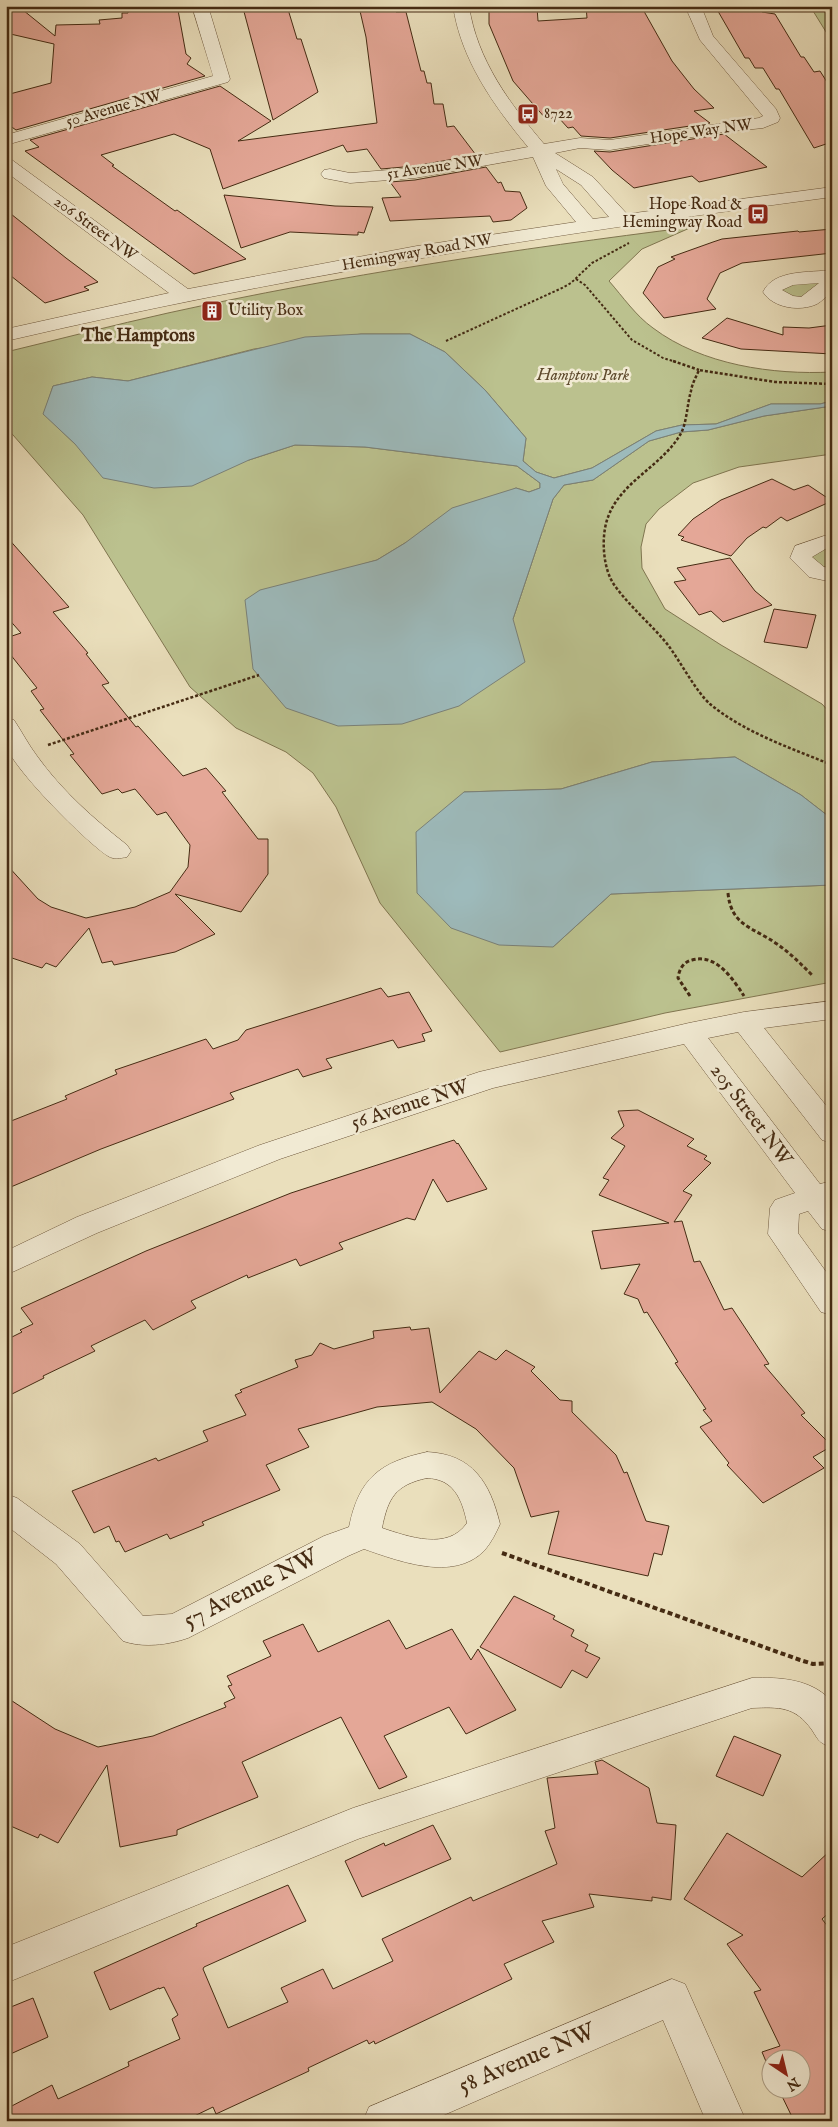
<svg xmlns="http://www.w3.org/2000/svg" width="838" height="2127" font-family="'IM FELL English',serif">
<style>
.green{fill:#bbc18e;stroke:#807650}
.water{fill:#9dbabb;stroke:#7a8178}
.building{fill:#e4a797;stroke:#452b13}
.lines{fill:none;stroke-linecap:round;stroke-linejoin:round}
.minor-casing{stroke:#6e583d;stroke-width:1}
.path-far3{stroke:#452b13;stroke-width:2;stroke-dasharray:2.5 2;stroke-linecap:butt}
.path-far2{stroke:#452b13;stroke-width:2.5;stroke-dasharray:3 2;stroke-linecap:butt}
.path-far1{stroke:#452b13;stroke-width:3;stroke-dasharray:4 2.5;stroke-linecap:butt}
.path{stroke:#452b13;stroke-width:4;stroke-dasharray:5 3;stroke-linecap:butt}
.minor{fill:#f1ead3;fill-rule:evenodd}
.labels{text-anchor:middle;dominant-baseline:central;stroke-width:5;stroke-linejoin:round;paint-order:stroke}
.far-street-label{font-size:16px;fill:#452b13;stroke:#f1ead3}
.far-poi-label{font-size:16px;fill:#452b13;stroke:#f1ead3;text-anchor:start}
.far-park-label{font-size:16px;font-style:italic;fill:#5d492c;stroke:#f1ead3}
.far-neighbourhood-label{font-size:18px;font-weight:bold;fill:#452b13;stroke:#f1ead3}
.street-label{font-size:20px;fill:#452b13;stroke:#f1ead3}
.near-street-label{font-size:24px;fill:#452b13;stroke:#f1ead3}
</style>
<rect width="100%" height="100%" fill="#eadfbc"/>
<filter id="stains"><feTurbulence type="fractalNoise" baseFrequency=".004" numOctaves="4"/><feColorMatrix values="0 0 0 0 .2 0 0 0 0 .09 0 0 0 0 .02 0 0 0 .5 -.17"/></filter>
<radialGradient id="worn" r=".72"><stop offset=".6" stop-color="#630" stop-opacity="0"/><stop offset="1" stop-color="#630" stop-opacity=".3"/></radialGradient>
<!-- green -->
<g class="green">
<polygon points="810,6 832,6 832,40 831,40"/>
<path d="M692 227 642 249 609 281C623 297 636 316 653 328 702 365 773 375 832 372V401L820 404H771L716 424 682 425 656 431 592 468 554 478 536 472 523 461 526 438 485 390 445 352 410 334H361L254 349 128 381 92 377 53 386 44 414 75 444 249 460 295 445 365 447 517 466 540 483V488L529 492 516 488 405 543 377 560 336 572 253 669 259 675 513 619 553 499 564 485 593 480 649 441 681 432 708 430 764 416 832 406V454L739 467 693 483 659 509 646 524 641 547 642 568 665 609 721 645 822 704 832 715V819L801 795 735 757 652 762 561 789 464 792 553 947 611 894 832 885V982L665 1013 500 1052 380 903 336 807 313 773 286 752 236 728 190 687 83 515 6 427V352C60 339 114 325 168 313 341 275 517 249 692 227Z"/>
<polygon points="831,279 793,302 775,286"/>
<polygon points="832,546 832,570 811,562 810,551"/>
</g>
<!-- water -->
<g class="water">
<polygon points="361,334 410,334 445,352 485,390 526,438 523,461 536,472 554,478 592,468 656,431 682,425 716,424 771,404 820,404 832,401 832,406 764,416 708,430 681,432 649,441 593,480 564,485 553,499 513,619 525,662 459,706 402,724 338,726 286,708 253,669 245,600 260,590 377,560 405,543 452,508 516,488 529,492 540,488 540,483 517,466 365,447 295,445 249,460 192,486 154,488 103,478 75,444 43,414 53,386 92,377 128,381 305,337"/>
<polygon points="735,757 801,795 832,819 832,885 611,894 553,947 499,945 451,928 417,893 416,832 464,792 561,789 652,762"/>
</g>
<!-- building -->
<g class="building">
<polygon points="6,6 18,6 55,36 56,25 100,24 99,20 122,18 122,13 128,13 128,9 161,6 178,10 186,54 191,58 187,64 205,76 16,130 6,123 6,95 51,83 54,44 6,33"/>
<polygon points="257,6 287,6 297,39 301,39 318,92 273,120 243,8"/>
<polygon points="489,6 537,7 538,21 587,18 586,6 641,6 672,61 694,89 714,108 694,111 710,123 610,138 581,136 573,127 568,128 558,117 546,119 513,81 489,24"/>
<polygon points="715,6 758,6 762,12 775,14 801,57 804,57 814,72 820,71 832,90 832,142 814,148 779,89 776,89 763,68 755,68 749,58 745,58"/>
<polygon points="395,7 396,12 406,12 421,71 424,71 427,83 431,83 434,104 443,104 447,127 454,126 476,155 415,166 381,169 367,149 347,152 343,145 223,189 210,149 174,134 101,155 114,165 112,166 175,211 177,210 246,259 194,274 25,151 39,147 30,140 220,86 271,121 238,141 377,123 366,37 360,11 363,11 362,8"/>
<polygon points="724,134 767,167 699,182 692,176 634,188 612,170 594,151 610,152"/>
<polygon points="486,167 498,183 501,182 505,191 520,192 527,208 511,220 493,222 490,216 390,221 382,198 401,197 390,182 415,180"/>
<polygon points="224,195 335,206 373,207 364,233 358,232 358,235 354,235 290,232 241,248"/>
<polygon points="6,210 66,258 98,282 84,287 89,290 45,303 6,272"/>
<polygon points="832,229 832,253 742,263 720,273 707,299 716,309 664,318 643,293 658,267 675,259 671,257 713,242 722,239 798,231 799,232"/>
<polygon points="727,318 783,335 783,327 809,328 832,325 832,354 741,349 702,338"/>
<polygon points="772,479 794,490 808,485 832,501 787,521 781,517 766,528 763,527 747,538 731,556 681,540 684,537 678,535 693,519 721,500"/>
<polygon points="6,536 69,607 53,612 88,653 86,654 109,683 102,685 136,727 138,726 183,776 206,768 226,791 222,792 258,839 268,839 268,874 241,912 175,894 215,934 175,952 114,965 112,961 102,963 89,928 56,967 46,963 42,968 6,956 6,864 38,899 51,907 86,918 135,907 170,892 188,867 190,845 166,812 157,815 135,789 122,793 118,789 102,794 70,755 74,754 40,710 44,709 31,691 37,688 6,649 6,638 21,633 6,616"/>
<polygon points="730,558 755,591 772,605 723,622 711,611 699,615 674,582 686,580 677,568"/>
<polygon points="774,609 816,615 807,648 764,642"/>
<polygon points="381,988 388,997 409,992 432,1031 422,1034 425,1041 398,1048 393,1040 326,1059 332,1068 303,1077 298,1069 230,1093 234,1099 101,1149 6,1189 6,1123 67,1099 65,1096 117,1074 115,1070 206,1039 213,1049 238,1040 246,1030"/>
<polygon points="638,1110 694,1139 687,1146 707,1156 704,1159 711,1163 683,1191 692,1195 674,1222 682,1221 694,1262 700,1261 724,1310 732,1308 769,1364 764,1365 805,1413 801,1415 832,1446 813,1457 824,1468 763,1503 727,1465 729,1463 700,1427 712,1421 703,1410 706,1409 675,1363 678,1362 647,1312 644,1313 638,1299 624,1294 640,1264 601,1269 592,1231 669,1223 599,1195 609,1180 603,1178 625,1146 611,1138 624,1126 618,1111"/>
<polygon points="454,1140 457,1144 458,1143 487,1189 447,1202 433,1179 415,1220 407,1218 339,1243 343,1249 300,1266 296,1259 248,1278 247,1275 191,1301 196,1308 153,1330 145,1320 91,1346 95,1351 43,1376 44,1378 6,1397 6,1340 22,1332 20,1330 33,1324 21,1308 146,1251 291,1193"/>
<polygon points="410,1327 411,1330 429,1328 440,1393 479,1351 496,1360 506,1350 535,1367 531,1371 560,1400 572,1401 572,1412 616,1455 624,1473 627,1472 646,1521 669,1526 662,1555 654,1553 648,1576 548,1554 559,1511 531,1517 514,1468 476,1429 432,1402 377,1407 298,1429 309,1447 266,1465 280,1490 202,1522 204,1525 170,1539 167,1534 125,1552 119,1541 116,1542 109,1526 94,1533 72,1491 156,1458 158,1461 208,1441 203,1431 246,1415 235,1395 242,1392 240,1390 298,1367 295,1360 312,1355 320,1343 334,1349 374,1338 373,1331"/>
<polygon points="514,1596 555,1616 553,1619 574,1630 571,1636 588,1645 585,1651 600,1658 587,1678 572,1670 561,1688 480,1647"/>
<polygon points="389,1620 406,1649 452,1629 471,1660 478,1649 516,1710 466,1734 449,1707 384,1736 407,1777 379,1789 341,1717 242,1762 258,1797 177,1830 177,1835 120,1847 107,1765 58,1843 40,1834 38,1838 6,1824 6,1697 55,1729 98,1747 153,1736 226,1707 224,1703 235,1698 228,1686 232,1685 227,1676 271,1656 263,1641 303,1624 318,1652"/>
<polygon points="734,1736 781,1755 763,1796 716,1776"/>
<polygon points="602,1760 649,1788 657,1823 676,1825 671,1900 652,1897 652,1901 589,1894 594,1907 542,1921 554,1942 504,1964 512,1979 375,2044 374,2041 369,2044 367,2040 308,2068 309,2071 216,2114 213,2107 184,2121 6,2121 6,2109 52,2085 58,2099 129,2066 128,2062 180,2039 172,2019 178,2015 164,1987 159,1989 159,1988 110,2010 94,1972 197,1926 196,1924 288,1885 306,1921 204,1967 203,1969 228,2028 288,2002 281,1988 323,1969 333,1989 393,1961 382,1939 471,1897 473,1901 557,1864 545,1831 555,1828 547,1778 598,1774 595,1762"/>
<polygon points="433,1825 451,1859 362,1897 345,1861 384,1843 385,1846"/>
<polygon points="727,1833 802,1877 832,1849 832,1910 822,1919 832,1932 832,2121 794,2121 779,2090 800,2090 800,2060 770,2060 770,2071 762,2052 780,2046 754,1992 761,1990 727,1944 743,1935 684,1899"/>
<polygon points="33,1998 48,2037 6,2056 6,2009"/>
</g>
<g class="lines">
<!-- minor casing -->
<g class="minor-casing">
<g id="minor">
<polygon points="192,6 208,6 230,79 228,82 6,145 6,135 213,76"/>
<path d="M453 6H469C477 60 510 104 544 144L580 138 610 140 759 118 763 116 700 40 685 6H701L713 36 776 109 780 118 778 122 763 128 724 132 610 150 580 148 555 153 593 177 627 214 832 187V197C553 234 280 277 6 341V329L169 293 6 172V159L12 160 188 289 417 246 576 222 546 186 533 157 415 178 350 183 324 178 321 174 324 170 330 169 350 173 415 168 528 147C494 106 461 60 453 6ZM556 169 581 185 609 217 593 219 563 184Z"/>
<path d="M832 270V291C827 296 822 301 817 304 800 312 773 308 763 292 774 269 809 273 832 270ZM819 283 801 297 793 296 782 290 793 285Z"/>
<polygon points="824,536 832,536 832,548 827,548 812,557 824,567 832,568 832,582 809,577 790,558 795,546"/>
<path d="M6 718 14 720C22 732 28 744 37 756 62 791 94 819 127 845L131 851 127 857C120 858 114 860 108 856 88 844 11 767 6 745 4 737 6 726 6 718Z"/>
<polygon points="832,1001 832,1019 764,1028 832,1113 832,1143 822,1140 738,1032 708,1038 820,1184 832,1181 832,1232 822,1229 808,1211 799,1214 798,1233 832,1280 832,1315 821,1312 768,1234 770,1208 775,1200 795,1193 684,1044 493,1088 280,1159 97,1233 6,1275 6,1251 77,1217 260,1145 479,1072 689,1023 744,1012"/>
<path d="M427 1452C473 1454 490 1483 500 1524 496 1533 491 1543 484 1551 453 1582 399 1561 364 1549L348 1556 188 1638C168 1645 143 1648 123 1641L56 1564 6 1525V1494L17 1498 80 1544 143 1616 172 1614 324 1536 349 1527C359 1478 380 1462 427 1452ZM427 1478C454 1479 462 1499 467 1523 448 1551 409 1537 382 1528 388 1498 395 1485 427 1478Z"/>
<path d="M752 1678C780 1677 813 1679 832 1702V1747C819 1743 819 1741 812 1730 795 1706 779 1707 752 1708L358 1839 6 1983V1947L353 1808Z"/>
<polygon points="672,1979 685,1984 746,2121 706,2121 663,2020 430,2121 363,2121 369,2107"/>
</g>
</g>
<!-- path-far3 -->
<g class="path-far3">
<polyline points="576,279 585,285 632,340 663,358 676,362"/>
<polyline points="446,341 562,288 571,283 592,263 629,243"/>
</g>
<!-- path-far2 -->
<g class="path-far2">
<polyline points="673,361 699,370"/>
<path d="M832 384 775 382 699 370C696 377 692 384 691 391 687 404 687 424 680 435 660 468 619 482 607 520 601 539 603 570 615 586 631 608 652 625 668 645 680 661 697 693 710 704 745 733 791 748 832 765"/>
<polyline points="48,745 259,675"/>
</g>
<!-- path-far1 -->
<g class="path-far1">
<path d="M728 893C731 926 753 927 777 944 790 953 801 964 812 975"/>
<path d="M690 996 678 978C679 970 683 962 692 960 716 953 733 979 744 996"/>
</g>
<!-- path -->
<polyline class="path" points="502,1553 800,1660 813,1664 832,1663"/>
<!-- minor -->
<use href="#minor" class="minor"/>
</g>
<!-- icons -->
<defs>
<g id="bus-square" transform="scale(1.125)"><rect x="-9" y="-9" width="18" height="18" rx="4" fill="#8f2418" stroke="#f1ead3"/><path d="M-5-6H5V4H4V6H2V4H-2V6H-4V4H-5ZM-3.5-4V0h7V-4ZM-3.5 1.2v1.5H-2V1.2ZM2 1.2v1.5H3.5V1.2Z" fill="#fff"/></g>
<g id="building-square" transform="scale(1.125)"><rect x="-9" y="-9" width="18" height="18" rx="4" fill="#8f2418" stroke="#f1ead3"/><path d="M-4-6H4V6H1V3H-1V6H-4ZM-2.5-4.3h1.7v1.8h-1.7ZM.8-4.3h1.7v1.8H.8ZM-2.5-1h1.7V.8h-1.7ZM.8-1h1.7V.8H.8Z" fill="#fff"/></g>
</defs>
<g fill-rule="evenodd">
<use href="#bus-square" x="528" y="114"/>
<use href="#bus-square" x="758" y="214"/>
<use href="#building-square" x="212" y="311"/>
</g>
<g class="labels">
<!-- far-street labels -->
<g class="far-street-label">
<text transform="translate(114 109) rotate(-16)">50 Avenue NW</text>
<text transform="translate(701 132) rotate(-8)">Hope Way NW</text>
<text transform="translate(435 168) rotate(-8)">51 Avenue NW</text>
<text transform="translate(95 229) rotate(36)">206 Street NW</text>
<text transform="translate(417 253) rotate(-10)">Hemingway Road NW</text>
</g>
<!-- far-poi labels -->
<g class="far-poi-label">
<text x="544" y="114">8722</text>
<text x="742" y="205" text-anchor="end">Hope Road &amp;<tspan x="742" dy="18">Hemingway Road</tspan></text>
<text x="228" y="311">Utility Box</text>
</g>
<!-- far-park labels -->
<g class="far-park-label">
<text x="583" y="376">Hamptons Park</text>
</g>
<!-- far-neighbourhood labels -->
<g class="far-neighbourhood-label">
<text x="138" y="336">The Hamptons</text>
</g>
<!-- street labels -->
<g class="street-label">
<text transform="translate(410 1105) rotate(-18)">56 Avenue NW</text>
<text transform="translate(751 1115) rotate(53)">205 Street NW</text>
</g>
<!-- near-street labels -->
<g class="near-street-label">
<text transform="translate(251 1589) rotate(-27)">57 Avenue NW</text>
<text transform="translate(527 2059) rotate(-23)">58 Avenue NW</text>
</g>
</g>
<!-- margin -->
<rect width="838" height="2127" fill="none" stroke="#eadfbc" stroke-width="25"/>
<rect x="8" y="8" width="823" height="2112" fill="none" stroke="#452b13" stroke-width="2.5"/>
<rect x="12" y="12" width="813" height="2102" fill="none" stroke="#452b13"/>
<!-- north arrow -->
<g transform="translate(786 2074) rotate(145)"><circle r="24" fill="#f1ead3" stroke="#ac9e86"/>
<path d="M0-4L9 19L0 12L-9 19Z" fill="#8f2418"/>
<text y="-8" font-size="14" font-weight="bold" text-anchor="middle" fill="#452b13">N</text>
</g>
<rect width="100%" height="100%" filter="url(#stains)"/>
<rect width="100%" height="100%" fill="url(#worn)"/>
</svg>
